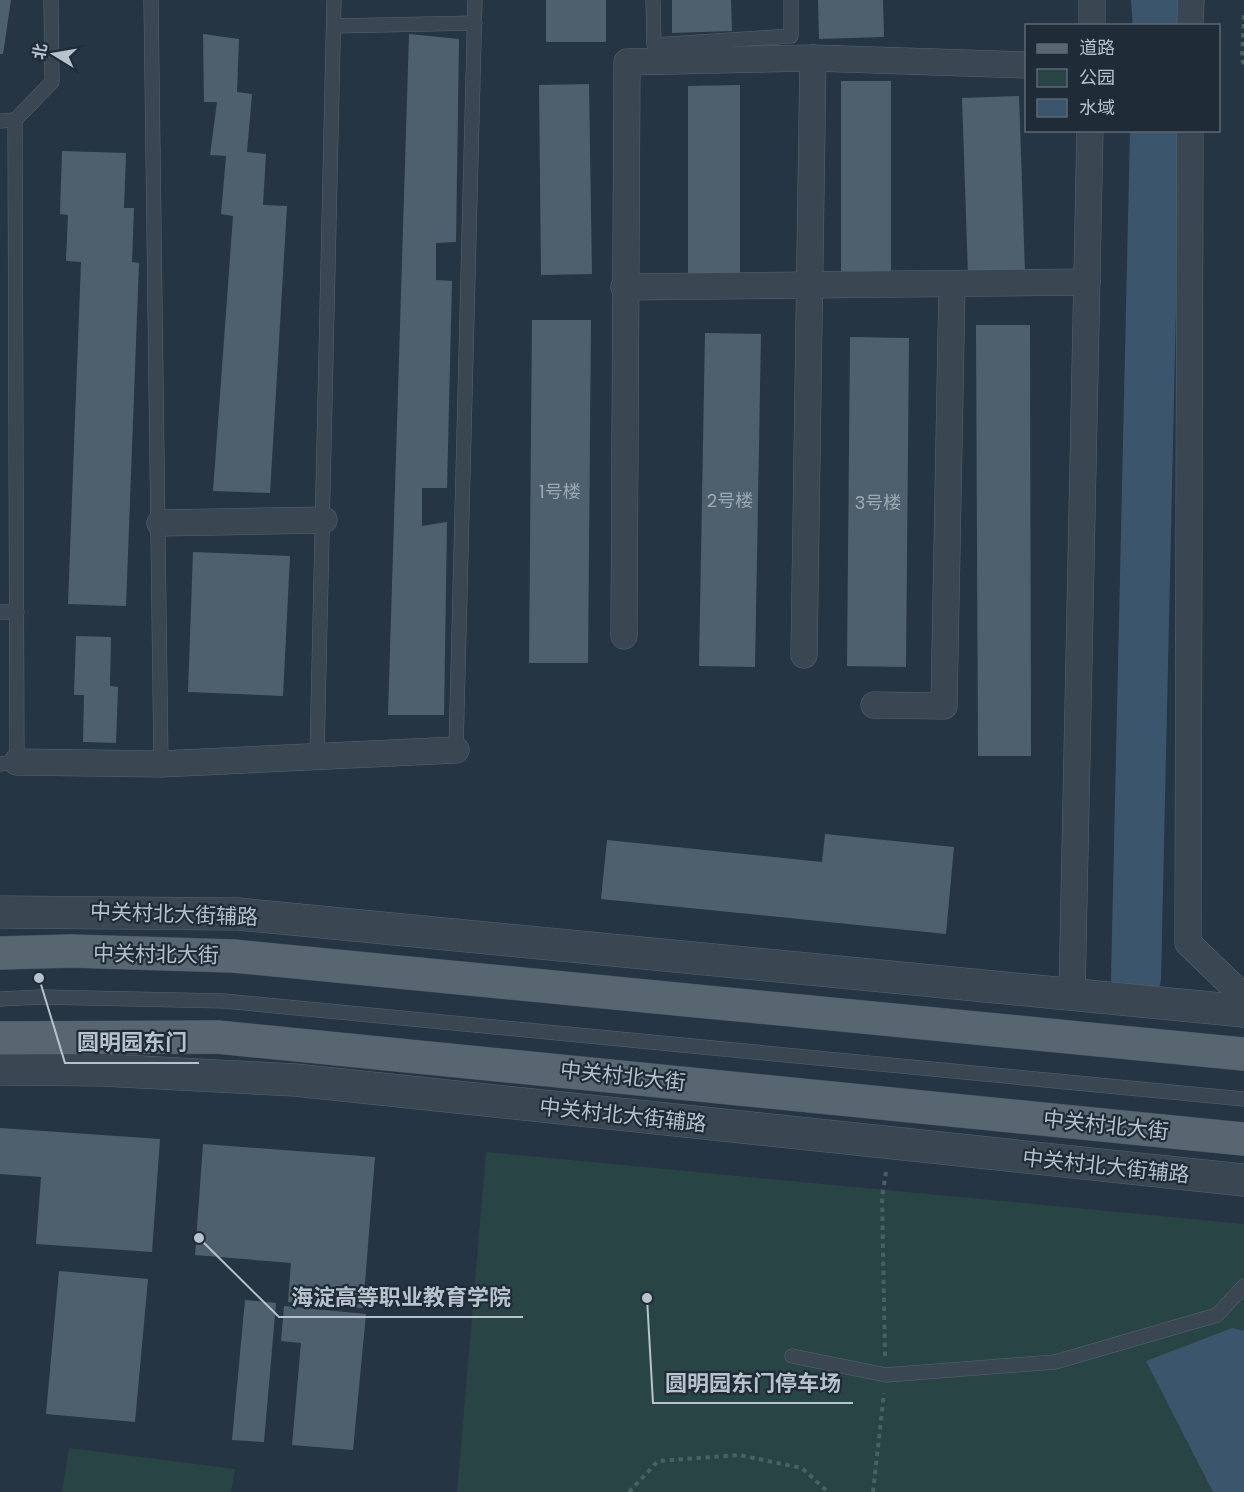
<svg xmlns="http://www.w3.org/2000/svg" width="1244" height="1492" font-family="Poppins,'Noto Sans SC',sans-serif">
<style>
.green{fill:#284444}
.water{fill:#3b556c}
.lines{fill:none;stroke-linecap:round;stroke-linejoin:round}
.river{stroke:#3b556c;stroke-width:50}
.building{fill:#4e606e}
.service-casing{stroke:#586570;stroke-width:15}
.minor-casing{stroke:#586570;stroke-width:27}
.tertiary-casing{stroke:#586570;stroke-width:33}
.primary-casing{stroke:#44505c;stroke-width:34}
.path{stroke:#486162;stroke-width:4;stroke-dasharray:4.5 4.5;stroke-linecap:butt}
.service{stroke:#3a4752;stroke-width:14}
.minor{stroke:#3a4752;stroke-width:26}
.tertiary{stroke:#3a4752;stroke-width:32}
.primary{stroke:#586672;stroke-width:33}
.labels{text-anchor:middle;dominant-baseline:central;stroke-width:4.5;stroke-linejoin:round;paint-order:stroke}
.number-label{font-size:18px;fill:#9daab4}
.street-label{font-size:21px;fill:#b7c2cc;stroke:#1f2c38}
.leader{fill:none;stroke:#b7c2cc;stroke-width:2}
.callout-dot{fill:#b7c2cc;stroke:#1f2c38;stroke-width:2}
.callout-label{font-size:22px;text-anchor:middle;font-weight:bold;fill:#b7c2cc;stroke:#1f2c38;stroke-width:4.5;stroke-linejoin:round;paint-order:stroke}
</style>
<rect width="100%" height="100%" fill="#263543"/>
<!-- green -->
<g class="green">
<polygon points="486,1152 1244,1224 1244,1492 457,1492"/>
<polygon points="69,1448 235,1469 231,1492 62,1492"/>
</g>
<!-- water -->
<polygon class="water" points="1232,1328 1244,1331 1244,1492 1213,1492 1146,1361"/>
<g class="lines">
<!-- river -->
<g class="river">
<polyline points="1156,0 1158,26"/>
<polyline points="1136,978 1155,130"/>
</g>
</g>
<!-- building -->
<g class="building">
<polygon points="0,0 11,0 3,54 0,54"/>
<rect x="546" y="0" width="60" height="42"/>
<polygon points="672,0 731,0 732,31 672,33"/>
<polygon points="818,0 883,0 884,37 819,39"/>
<polygon points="203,34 239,39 237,92 252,94 247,152 266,154 263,205 287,206 270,493 213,491 233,216 221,214 226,156 210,155 217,102 204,102"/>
<polygon points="409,34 459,39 456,242 436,243 436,280 452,281 447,488 422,488 422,526 447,522 444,715 388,715"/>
<rect x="841" y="81" width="50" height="194"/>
<polygon points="589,84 592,274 541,275 539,85"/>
<polygon points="740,85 740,276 688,276 688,86"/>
<polygon points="1019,96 1025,273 968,275 962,98"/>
<polygon points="62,151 126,153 124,208 134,208 132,262 139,263 126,606 68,604 81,262 66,261 68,215 60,214"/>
<polygon points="532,320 591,320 588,663 529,663"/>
<polygon points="976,325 1030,325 1031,756 978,756"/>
<polygon points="705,333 761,334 755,667 699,666"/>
<polygon points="850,337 909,338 906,667 847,666"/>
<polygon points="193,552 290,556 283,696 188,692"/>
<polygon points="76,636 111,637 110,686 118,687 116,743 83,742 84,695 74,695"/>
<polygon points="825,834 954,847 946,934 601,899 607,840 822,862"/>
<polygon points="0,1128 160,1139 152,1252 36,1244 41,1177 0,1174"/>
<polygon points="203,1144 375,1157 363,1308 288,1302 291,1263 195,1255"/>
<polygon points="59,1271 148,1279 135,1422 46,1414"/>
<polygon points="245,1300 276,1303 264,1442 232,1440"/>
<polygon points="284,1306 366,1314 353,1450 292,1445 301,1343 281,1341"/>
</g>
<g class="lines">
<!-- service casing -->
<g class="service-casing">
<g id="service">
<polyline points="151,0 161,764"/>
<polyline points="653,0 654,45 791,36 791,0"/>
<polyline points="334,26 475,23"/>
<polyline points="0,121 15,120 52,82 51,0"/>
<polyline points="0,612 17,612"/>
<polyline points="456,750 475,0"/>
<polyline points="317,756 334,0"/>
<polyline points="0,764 17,762 15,120"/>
<polyline points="0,999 41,997 224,1001 1244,1099"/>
<polyline points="792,1356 886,1375 1055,1362 1217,1315 1244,1286"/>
</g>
</g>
<!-- minor casing -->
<g class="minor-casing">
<g id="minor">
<polyline points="1092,26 1092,0"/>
<polyline points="1190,26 1191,0"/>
<polyline points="1190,130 1188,943 1244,997"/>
<polyline points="624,287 1087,282"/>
<polyline points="160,523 324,520"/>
<polyline points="624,636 627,62 813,58 1026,65"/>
<polyline points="804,655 813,58"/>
<polyline points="874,705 944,706 952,284"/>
<polyline points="17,762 161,764 456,750"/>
<polyline points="1072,995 1090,130"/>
</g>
</g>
<!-- tertiary casing -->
<g class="tertiary-casing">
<g id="tertiary">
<polyline points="0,912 238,914 1244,1011"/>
<polyline points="0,1069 102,1070 295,1080 1244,1180"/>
</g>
</g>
<!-- primary casing -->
<g class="primary-casing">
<g id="primary">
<polyline points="0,953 71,951 233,956 1244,1054"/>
<polyline points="0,1038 217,1037 1244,1139"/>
</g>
</g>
<!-- path -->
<g class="path">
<polyline points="1244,15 1242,58 1244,66"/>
<polyline points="885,1356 882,1197 886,1172"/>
<polyline points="629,1492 658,1461 739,1455 802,1468 828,1492"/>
<polyline points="873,1492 884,1393"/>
</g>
<!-- service -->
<use href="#service" class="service"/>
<!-- minor -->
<use href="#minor" class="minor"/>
<!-- tertiary -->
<use href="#tertiary" class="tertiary"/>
<!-- primary -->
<use href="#primary" class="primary"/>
</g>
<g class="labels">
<!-- number labels -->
<g class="number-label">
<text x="560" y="491">1号楼</text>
<text x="730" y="500">2号楼</text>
<text x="878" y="502">3号楼</text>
</g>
<!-- street labels -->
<g class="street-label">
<text transform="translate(174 914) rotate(2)">中关村北大街辅路</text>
<text transform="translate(156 954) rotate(1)">中关村北大街</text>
<text transform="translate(623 1076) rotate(6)">中关村北大街</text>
<text transform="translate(623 1115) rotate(6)">中关村北大街辅路</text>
<text transform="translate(1106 1125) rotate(6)">中关村北大街</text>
<text transform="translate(1106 1166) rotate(6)">中关村北大街辅路</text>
</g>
</g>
<!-- callouts -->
<path class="leader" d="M39 978L65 1063H199M199 1238L279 1317H523M647 1298L653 1403H853"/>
<g class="callout-dot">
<circle cx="39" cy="978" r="6"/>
<circle cx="199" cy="1238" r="6"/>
<circle cx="647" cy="1298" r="6"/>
</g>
<g class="callout-label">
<text x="132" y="1050">圆明园东门</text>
<text x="401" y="1305">海淀高等职业教育学院</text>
<text x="753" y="1391">圆明园东门停车场</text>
</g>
<!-- legend -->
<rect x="1025" y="24" width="195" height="108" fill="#1f2c38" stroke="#5c6873" stroke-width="1.5"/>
<rect x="1037" y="44" width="30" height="9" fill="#586672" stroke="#5c6873" stroke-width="1.5"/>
<text x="1079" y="54" font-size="18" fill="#b7c2cc">道路</text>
<rect x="1037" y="69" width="30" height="18" fill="#284444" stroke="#5c6873" stroke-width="1.5"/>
<text x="1079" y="84" font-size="18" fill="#b7c2cc">公园</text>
<rect x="1037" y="99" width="30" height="18" fill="#3b556c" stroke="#5c6873" stroke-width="1.5"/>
<text x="1079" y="114" font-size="18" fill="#b7c2cc">水域</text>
<!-- north arrow -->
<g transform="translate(54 54) rotate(281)" stroke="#1f2c38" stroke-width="4.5" paint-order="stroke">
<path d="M0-4.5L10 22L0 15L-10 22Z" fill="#b7c2cc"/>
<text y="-9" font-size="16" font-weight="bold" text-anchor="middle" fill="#b7c2cc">北</text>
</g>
</svg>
